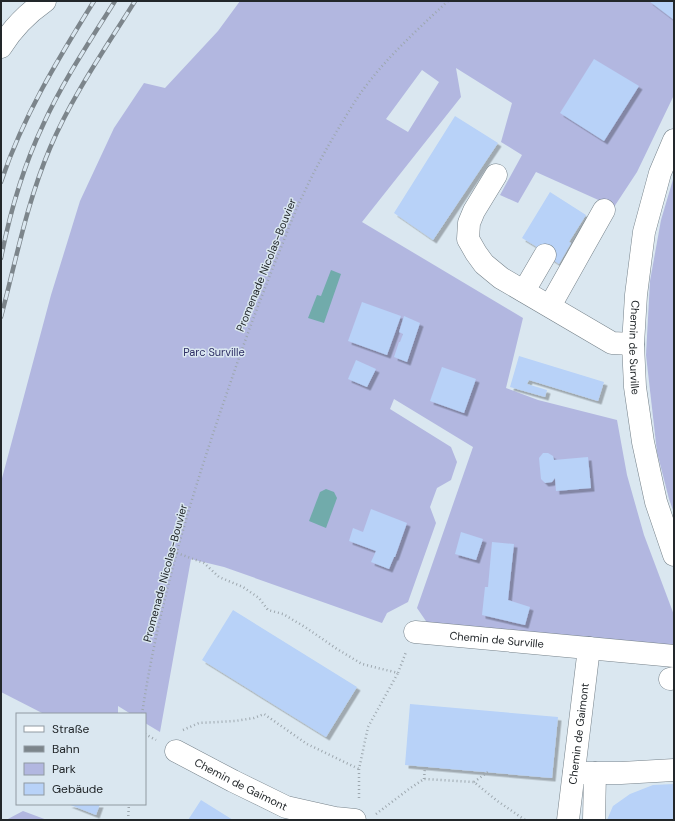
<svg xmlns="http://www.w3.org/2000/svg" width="675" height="821" font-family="'DM Sans',sans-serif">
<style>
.green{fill:#b2b7e0;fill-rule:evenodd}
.water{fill:#71abab}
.building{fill:#b8d2f8;filter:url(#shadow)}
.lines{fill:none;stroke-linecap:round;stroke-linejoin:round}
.minor-casing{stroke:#76828a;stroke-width:23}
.path{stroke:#9da7ae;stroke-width:2.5;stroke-dasharray:1 3;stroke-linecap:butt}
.minor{stroke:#fff;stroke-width:22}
.rail-casing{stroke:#7c858b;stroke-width:4.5}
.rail{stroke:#dae7f0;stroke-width:3;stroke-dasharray:9;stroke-linecap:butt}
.labels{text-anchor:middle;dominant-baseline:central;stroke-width:3;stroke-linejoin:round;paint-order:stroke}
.street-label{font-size:11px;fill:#22272a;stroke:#dae7f0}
.park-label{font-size:11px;fill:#2e2f64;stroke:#dae7f0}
</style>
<defs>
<filter id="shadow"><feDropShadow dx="3.5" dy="3.5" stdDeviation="0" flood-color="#0004"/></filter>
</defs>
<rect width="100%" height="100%" fill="#dae7f0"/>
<!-- green -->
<g class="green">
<path d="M240 1H674V95L637 172 614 207 536 172 518 203 500 195 522 155 501 142 512 103 456 68 461 97 362 222 523 318 506 388 538 400 617 420 627 475 644 535 674 615V647L430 627 417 608 473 447 394 399 390 409 451 447 457 462 451 480 437 488 430 507 436 523 408 602 387 613 382 623 224 567 191 559 160 732 145 723V714H131L118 706V714H44L1 692V482L51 295 80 201 114 128 144 83 165 88 218 31ZM422 70 439 82 408 132 386 119Z"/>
<polygon points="674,176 674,513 669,499 657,452 646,355 650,281 661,220"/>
<polygon points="23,811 47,820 6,820"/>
</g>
<!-- water -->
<g class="water">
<polygon points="331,270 341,274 324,323 308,318 317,295 321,296"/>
<polygon points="326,489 334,492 337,498 326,528 309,521 320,492"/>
</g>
<!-- building -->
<g class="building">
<polygon points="649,1 674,1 674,20"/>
<polygon points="594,59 639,86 604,141 560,113"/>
<polygon points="455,116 498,143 433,240 394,213"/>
<polygon points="550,192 586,215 569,242 571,243 559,264 536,249 537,247 522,238"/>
<polygon points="362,302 401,316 387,355 348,341"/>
<polygon points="404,316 420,323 407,362 394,357 399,342 400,342 403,334 399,332"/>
<polygon points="519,356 604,382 598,401 529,380 527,384 547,390 545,397 510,387"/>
<polygon points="356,360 376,369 367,387 348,379"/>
<polygon points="442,367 476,379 464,413 430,401"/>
<polygon points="543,453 548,453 553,456 554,460 588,457 591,488 556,491 555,478 552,482 545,483 541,479 539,458"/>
<polygon points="371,509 407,523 395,557 394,557 389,569 371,562 376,551 349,541 353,528 363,532"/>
<polygon points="461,532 483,539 476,560 455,554"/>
<polygon points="492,542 514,544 508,600 530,607 525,625 482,615 485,587 488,587"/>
<polygon points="233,610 357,687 326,737 202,660"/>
<polygon points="410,704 558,717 552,778 405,765"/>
<polygon points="674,784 674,820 607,820 613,806 630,794 653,785"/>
<polygon points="201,800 233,820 188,820"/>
<polygon points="68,804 100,804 96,815"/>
</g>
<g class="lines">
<!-- minor casing -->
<g class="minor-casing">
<g id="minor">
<path d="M1 47C12 29 28 13 45 1"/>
<path id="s1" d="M674 140 660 173 644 232 636 295 633 344 635 387 643 442 656 502 674 555"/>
<polyline points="496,175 474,211 469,223 468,239 476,253 484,264 501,278 612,343 633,344"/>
<polyline points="524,291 545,255"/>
<polyline points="550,306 604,210"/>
<path id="s2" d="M415 632 674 656"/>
<polyline points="670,679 674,678"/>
<path id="s3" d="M176 751 233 781 286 807 335 818 355 820"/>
<polyline points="574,773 621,773 674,770"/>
<path id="s4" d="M568 820 589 648"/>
<polyline points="594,820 595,773"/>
</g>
</g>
<!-- path -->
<g class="path">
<polyline points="177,553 204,563 219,577 243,587 259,598 268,610 283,614 305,627 337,649 362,664 398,673 406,652"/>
<path d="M142 714C159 600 193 490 231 381 247 334 265 287 284 240 290 225 296 208 304 193 318 162 336 132 354 103 379 64 414 33 448 1"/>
<polyline points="183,730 199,723 235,721 254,718 264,714 307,744 359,769"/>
<polyline points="145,734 156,740"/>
<polyline points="424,779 425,767"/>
<polyline points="474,782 488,772"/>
<polyline points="359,798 359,769 368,727 398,673"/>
<polyline points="376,814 409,789 424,779 474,782 496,800 525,820"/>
<polyline points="128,820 129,804"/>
</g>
<!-- minor -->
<use href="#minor" class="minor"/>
<!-- rail casing -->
<g class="rail-casing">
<g id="rail">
<path d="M1 182C23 116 58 59 94 1"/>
<path d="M1 258C10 212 23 167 43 125 63 81 90 41 115 1"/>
<path d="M1 317C16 260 27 202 50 148 72 96 105 49 135 1"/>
</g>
</g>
<!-- rail -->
<use href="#rail" class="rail"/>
</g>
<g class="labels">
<!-- street labels -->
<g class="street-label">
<text transform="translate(266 265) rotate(-68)">Promenade Nicolas-Bouvier</text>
<text stroke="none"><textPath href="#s1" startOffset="213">Chemin de Surville</textPath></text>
<text transform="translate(165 573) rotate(-75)">Promenade Nicolas-Bouvier</text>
<text stroke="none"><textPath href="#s2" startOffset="82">Chemin de Surville</textPath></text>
<text stroke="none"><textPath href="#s4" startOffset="87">Chemin de Gaimont</textPath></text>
<text stroke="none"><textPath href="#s3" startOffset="73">Chemin de Gaimont</textPath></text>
</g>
<!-- park labels -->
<g class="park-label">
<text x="214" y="352">Parc Surville</text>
</g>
</g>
<!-- border -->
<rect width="675" height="821" fill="none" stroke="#22272a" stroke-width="4"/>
<!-- legend -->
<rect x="16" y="713" width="130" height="92" fill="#dae7f0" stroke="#909aa1"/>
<rect x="24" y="726" width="20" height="6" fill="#ffffff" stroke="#909aa1"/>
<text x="52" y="733" font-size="12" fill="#22272a">Straße</text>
<rect x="24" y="746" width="20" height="6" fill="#7c858b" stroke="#909aa1"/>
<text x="52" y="753" font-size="12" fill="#22272a">Bahn</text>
<rect x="24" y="763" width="20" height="12" fill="#b2b7e0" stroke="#909aa1"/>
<text x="52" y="773" font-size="12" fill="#22272a">Park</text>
<rect x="24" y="783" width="20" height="12" fill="#b8d2f8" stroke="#909aa1"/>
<text x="52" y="793" font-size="12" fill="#22272a">Gebäude</text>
</svg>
